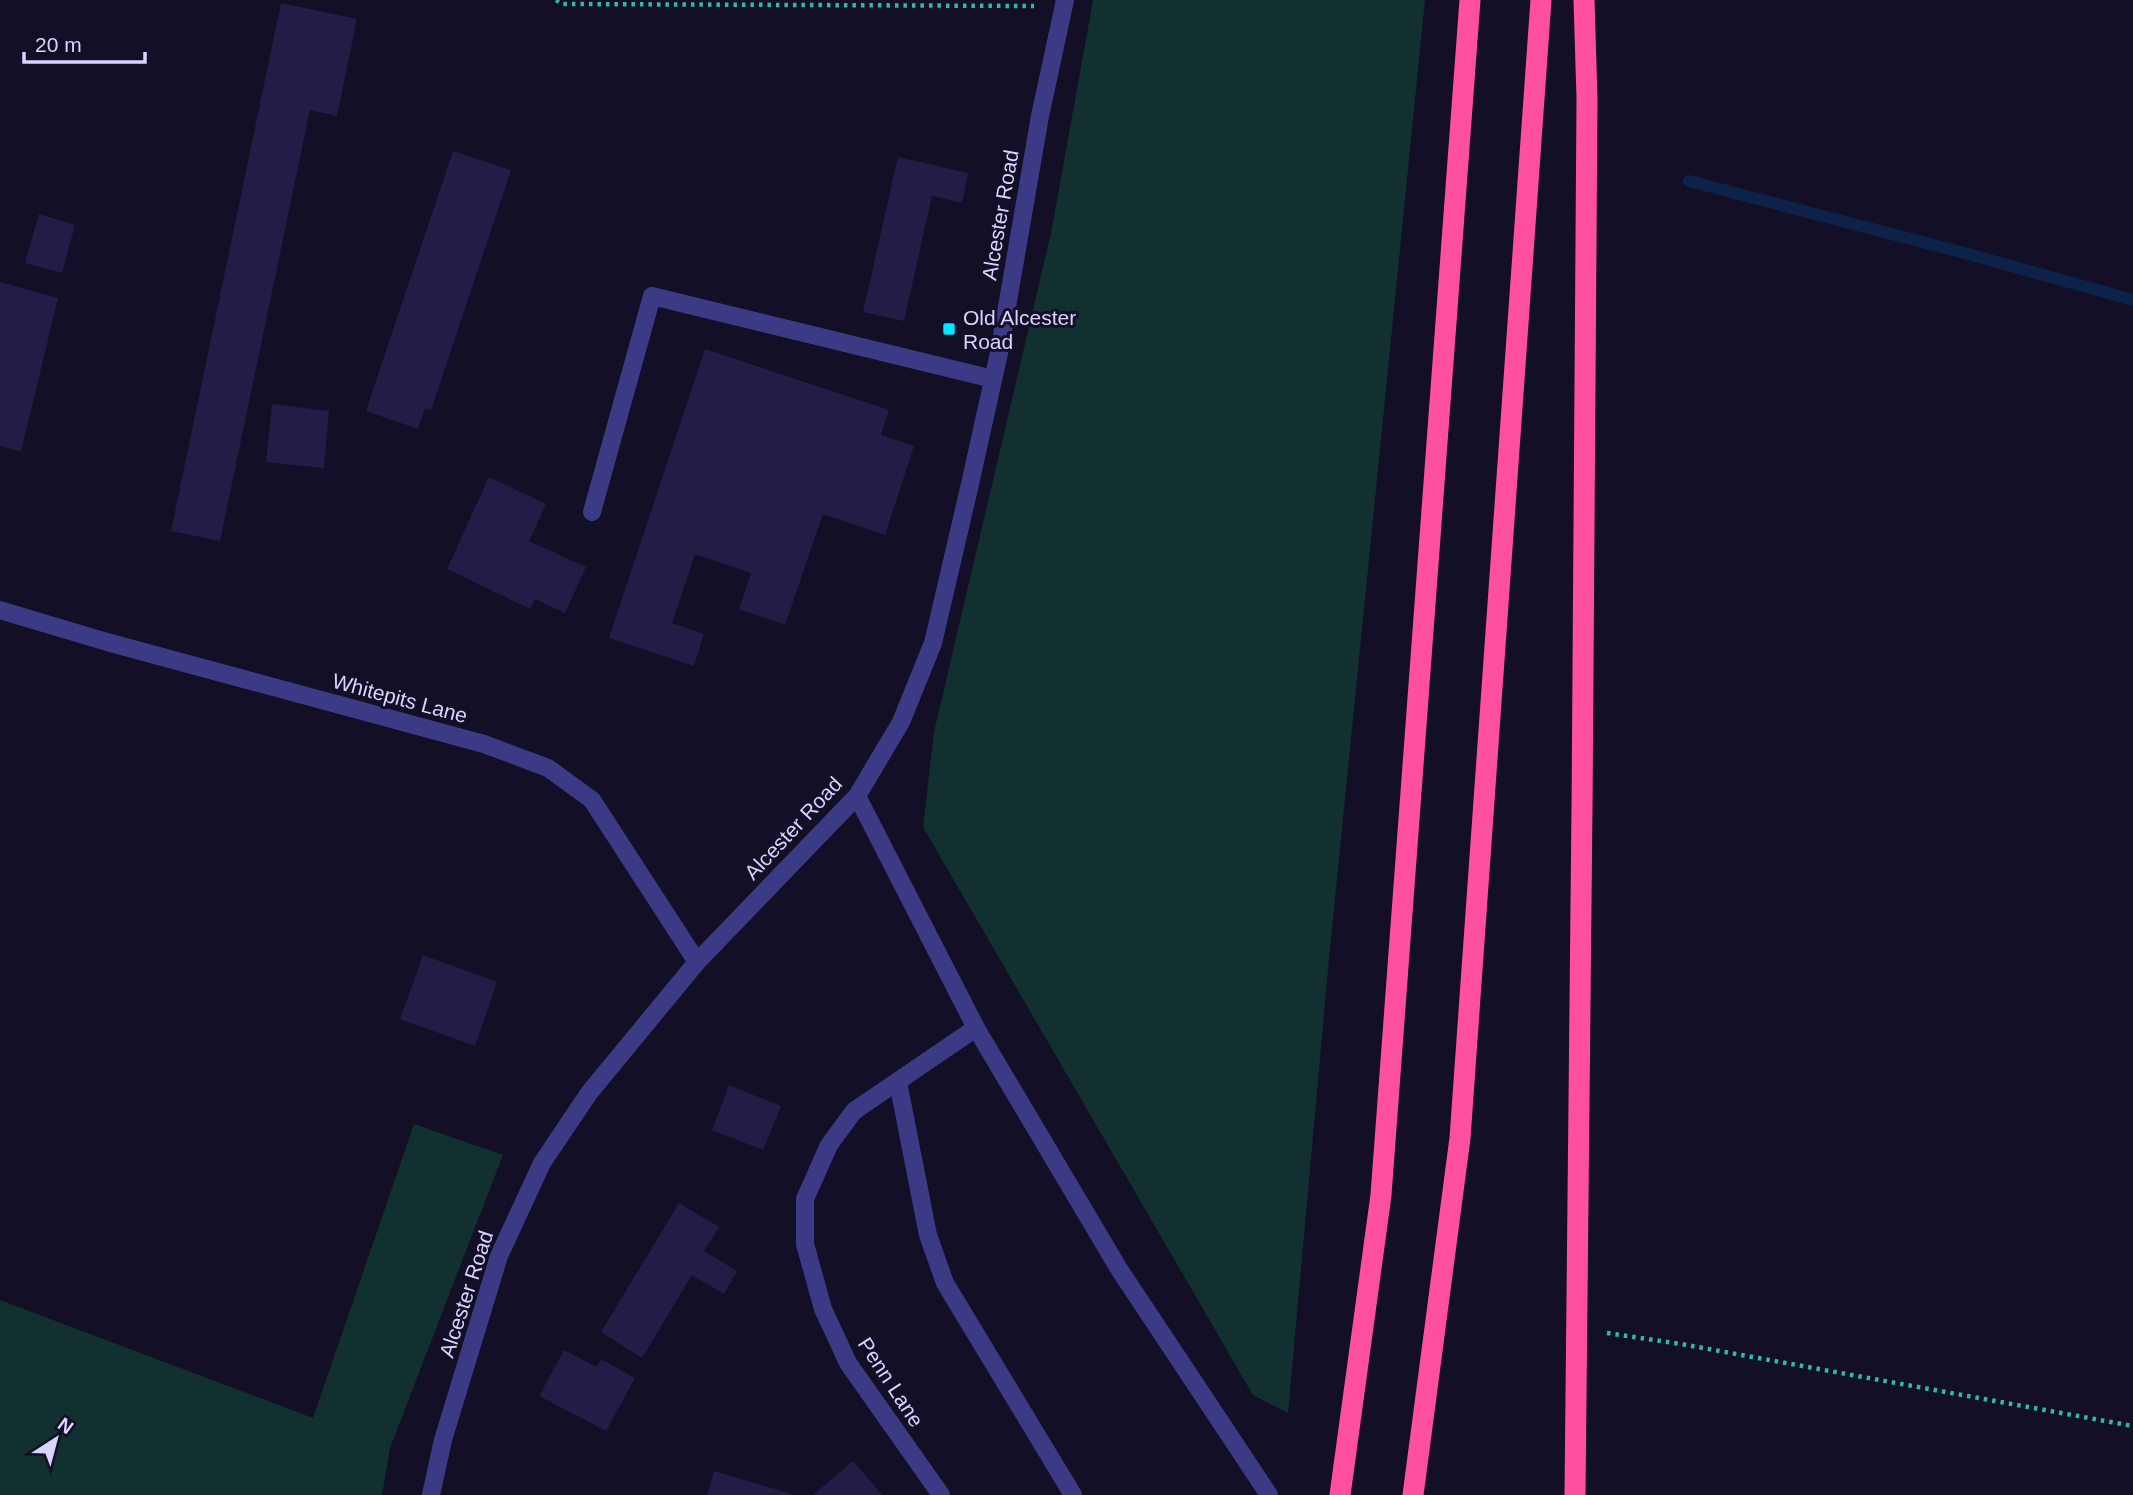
<svg xmlns="http://www.w3.org/2000/svg" width="2133" height="1495" font-family="Helvetica,sans-serif">
<style>
.green{fill:#12302f}
.lines{fill:none;stroke-linecap:round;stroke-linejoin:round}
.stream{stroke:#0c2248;stroke-width:12}
.building{fill:#241b47}
.path{stroke:#2fb8b0;stroke-width:4.5;stroke-dasharray:3.5 5;stroke-linecap:butt}
.minor{stroke:#3d3a85;stroke-width:18}
.highway{stroke:#ff4fa3;stroke-width:21}
.poi-dot{fill:#00e5ff;stroke:#130f26;stroke-width:2.5}
.labels{text-anchor:middle;dominant-baseline:central;stroke-width:6;stroke-linejoin:round;paint-order:stroke}
.street-label{font-size:21px;fill:#d9d4ff;stroke:#130f26}
.poi-label{font-size:21px;fill:#d9d4ff;stroke:#130f26;text-anchor:start}
</style>
<rect width="100%" height="100%" fill="#130f26"/>
<!-- green -->
<g class="green">
<polygon points="1093,0 1425,0 1329,959 1288,1413 1253,1395 923,827 934,732 1051,233"/>
<polygon points="414,1124 503,1155 390,1448 382,1495 0,1495 0,1300 313,1418"/>
</g>
<g class="lines">
<!-- stream -->
<polyline class="stream" points="1689,181 1968,254 2133,300"/>
</g>
<!-- building -->
<g class="building">
<polygon points="281,3 357,19 337,116 310,110 220,541 171,531"/>
<polygon points="453,151 511,170 431,410 425,408 418,429 366,411"/>
<polygon points="898,157 968,173 962,203 932,196 904,321 863,312"/>
<polygon points="39,214 75,225 62,273 25,263"/>
<polygon points="0,282 58,298 21,452 0,446"/>
<polygon points="705,349 889,410 881,435 914,446 885,535 823,514 785,625 739,609 751,573 695,554 672,623 704,634 694,666 609,638"/>
<polygon points="272,404 329,411 324,468 266,462"/>
<polygon points="489,477 546,504 529,541 586,567 565,613 535,599 530,609 447,569"/>
<polygon points="423,955 497,982 475,1046 400,1019"/>
<polygon points="729,1085 781,1106 763,1150 712,1130"/>
<polygon points="679,1203 719,1227 704,1251 737,1271 724,1294 692,1275 642,1358 601,1332"/>
<polygon points="564,1350 597,1367 601,1359 635,1378 606,1431 539,1396"/>
<polygon points="853,1461 882,1495 813,1495"/>
<polygon points="714,1471 792,1494 792,1495 707,1495"/>
</g>
<g class="lines">
<!-- path -->
<g class="path">
<polyline points="556,0 563,4 1034,6"/>
<polyline points="1607,1333 1681,1344 2133,1426"/>
</g>
<!-- minor -->
<g class="minor">
<polyline points="592,512 652,296 993,379"/>
<polyline points="0,610 107,642 484,744 548,768 592,800 697,962"/>
<polyline points="857,796 976,1028 1119,1269 1269,1495"/>
<polyline points="898,1082 928,1235 945,1283 1073,1495"/>
<polyline points="431,1495 443,1440 499,1256 542,1163 589,1093 697,962 857,796 901,722 933,643 970,484 999,353 1040,116 1065,0"/>
<polyline points="941,1495 848,1363 823,1309 805,1244 805,1199 829,1145 854,1111 976,1028"/>
</g>
<!-- highway -->
<g class="highway">
<polyline points="1340,1495 1381,1195 1470,0"/>
<polyline points="1413,1495 1460,1138 1541,0"/>
<path d="M1575 1495C1583 1029 1582 564 1587 98L1584 0"/>
</g>
</g>
<!-- markers -->
<rect class="poi-dot" x="942" y="322" width="14" height="14" rx="3.5"/>
<g class="labels">
<!-- street labels -->
<g class="street-label">
<text transform="translate(1000 215) rotate(-80)">Alcester Road</text>
<text transform="translate(400 698) rotate(15)">Whitepits Lane</text>
<text transform="translate(793 828) rotate(-47)">Alcester Road</text>
<text transform="translate(466 1294) rotate(-72)">Alcester Road</text>
<text transform="translate(891 1382) rotate(57)">Penn Lane</text>
</g>
<!-- poi labels -->
<g class="poi-label">
<text x="963" y="317">Old Alcester<tspan x="963" dy="24">Road</tspan></text>
</g>
</g>
<!-- north arrow -->
<g transform="translate(56 1439) rotate(36)" stroke="#130f26" stroke-width="5" paint-order="stroke">
<path d="M0-5L12 26L0 18L-12 26Z" fill="#d9d4ff"/>
<text y="-10" font-size="19" font-weight="bold" text-anchor="middle" fill="#d9d4ff">N</text>
</g>
<!-- scale -->
<path d="M24 52v10h121v-10" fill="none" stroke="#d9d4ff" stroke-width="3.5"/>
<text x="35" y="52" font-size="21" fill="#d9d4ff" stroke="#130f26" stroke-width="5" paint-order="stroke">20 m</text>
</svg>
